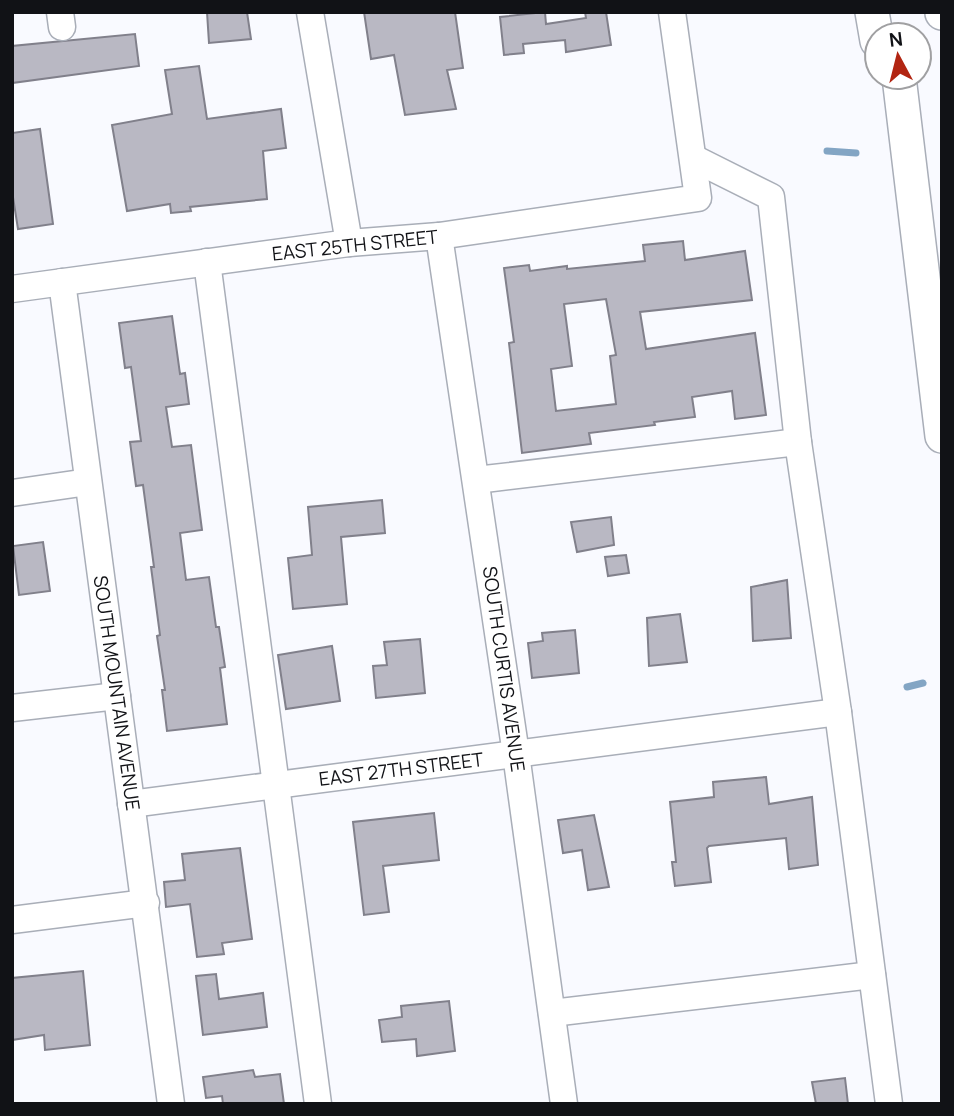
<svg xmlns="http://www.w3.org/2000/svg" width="954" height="1116" font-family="Manrope,sans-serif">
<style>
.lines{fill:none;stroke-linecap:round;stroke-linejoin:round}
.stream{stroke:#83a5c4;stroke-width:7}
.building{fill:#b9b8c3;stroke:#81808b;stroke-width:2;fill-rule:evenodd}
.minor-casing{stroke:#a9aeb8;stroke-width:29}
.major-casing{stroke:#a9aeb8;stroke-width:36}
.minor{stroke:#fff;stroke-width:26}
.major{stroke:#fff;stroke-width:33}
.labels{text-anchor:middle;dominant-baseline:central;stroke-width:5;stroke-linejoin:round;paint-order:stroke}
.street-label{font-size:19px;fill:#111216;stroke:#fff}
</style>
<rect width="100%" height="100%" fill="#f9faff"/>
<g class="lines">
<!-- stream -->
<g class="stream">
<polyline points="827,151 856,153"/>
<polyline points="907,687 923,683"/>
</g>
</g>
<!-- building -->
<g class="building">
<polygon points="207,12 247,12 251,39 209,43"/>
<polygon points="364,12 455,12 463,68 447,70 456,109 405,115 394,55 371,59"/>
<polygon points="545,12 546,24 586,18 585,12 606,12 611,45 566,52 565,40 523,44 524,53 504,55 500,17"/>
<polygon points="135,34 139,66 12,83 12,46"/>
<polygon points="199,66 207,119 281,109 286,148 263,151 267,199 190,207 191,211 171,213 170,204 127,211 112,125 172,114 165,70"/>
<polygon points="40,129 53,224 18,229 12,191 12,133"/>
<path d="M683 241 685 260 745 251 752 300 640 312 646 349 755 333 766 415 735 419 732 391 692 397 695 417 654 422 655 425 589 433 591 444 522 453 509 343 514 342 504 268 529 265 530 271 567 266V269L645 261 643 245ZM606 299 616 355 610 356 616 404 556 411 551 369 572 366 564 304Z"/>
<polygon points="172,316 180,374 185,373 189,404 166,407 172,447 191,445 202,530 180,533 186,580 209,577 216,627 219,627 225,667 220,668 227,724 167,731 162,690 165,690 157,636 160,635 151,567 154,567 143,485 136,486 130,442 141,441 131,367 125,368 119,323"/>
<polygon points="382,500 385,533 341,537 347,604 293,609 288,558 312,555 308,507"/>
<polygon points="611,517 614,545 577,552 571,522"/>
<polygon points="43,542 50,591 19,595 13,546"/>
<polygon points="626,555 629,573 608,576 605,557"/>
<polygon points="787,580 791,638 753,641 751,587"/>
<polygon points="680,614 687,662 649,666 647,618"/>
<polygon points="575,630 579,673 532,678 528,643 543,641 542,633"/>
<polygon points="420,639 425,693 376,698 373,666 387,665 384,642"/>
<polygon points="332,646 340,701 286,709 278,655"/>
<polygon points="766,777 769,804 812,797 818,865 789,869 786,838 709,846 707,848 711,882 675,886 672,862 676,862 670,802 714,797 713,782"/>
<polygon points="434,813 439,860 383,866 389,912 364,915 353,822"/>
<polygon points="594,815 609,887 588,890 582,850 563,853 558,820"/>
<polygon points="240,848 252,939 222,943 224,954 197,957 190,904 166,907 164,882 185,880 182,854"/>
<polygon points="83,971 90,1045 45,1050 44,1035 12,1040 12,978"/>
<polygon points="216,974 219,999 263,993 267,1027 203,1035 196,976"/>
<polygon points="449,1001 455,1051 417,1056 416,1039 382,1042 379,1020 402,1017 401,1006"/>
<polygon points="253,1070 255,1077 280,1074 284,1104 223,1104 222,1096 206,1098 203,1077"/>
<polygon points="845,1078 848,1104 816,1104 812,1082"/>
</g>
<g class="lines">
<!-- minor casing -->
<g class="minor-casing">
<g id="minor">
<polyline points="60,12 62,27"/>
<polyline points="310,12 349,243"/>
<polyline points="693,158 771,197 798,442 838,712 889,1104"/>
<polyline points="439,236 516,754 564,1104"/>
<polyline points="207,262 318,1104"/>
<polyline points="62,282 171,1104"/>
<polyline points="12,289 349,243 439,236 698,198 672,12"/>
<polyline points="476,480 798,442"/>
<polyline points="12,493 88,482"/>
<polyline points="12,708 117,696"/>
<polyline points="131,804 838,712"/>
<polyline points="12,920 146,903"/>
<polyline points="552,1013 872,975"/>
</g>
</g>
<!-- major casing -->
<g class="major-casing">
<g id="major">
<polyline points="872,12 877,41"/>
<polyline points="942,12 942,13"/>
<polyline points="899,77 942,436"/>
</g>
</g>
<!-- minor -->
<use href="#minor" class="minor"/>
<!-- major -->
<use href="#major" class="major"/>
</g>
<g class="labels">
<!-- street labels -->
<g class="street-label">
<text transform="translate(355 245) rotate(-6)">EAST 25TH STREET</text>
<text transform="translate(504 669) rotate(82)">SOUTH CURTIS AVENUE</text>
<text transform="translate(117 693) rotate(82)">SOUTH MOUNTAIN AVENUE</text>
<text transform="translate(401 769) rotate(-7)">EAST 27TH STREET</text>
</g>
</g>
<!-- border -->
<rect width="954" height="1116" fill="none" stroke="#111216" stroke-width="28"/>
<!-- north arrow -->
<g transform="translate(898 56) rotate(353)"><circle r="33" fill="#ffffff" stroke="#a0a0a2" stroke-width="2"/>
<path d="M0-5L12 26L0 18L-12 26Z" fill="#b22512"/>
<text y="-10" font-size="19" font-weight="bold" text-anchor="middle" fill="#111216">N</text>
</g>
</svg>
